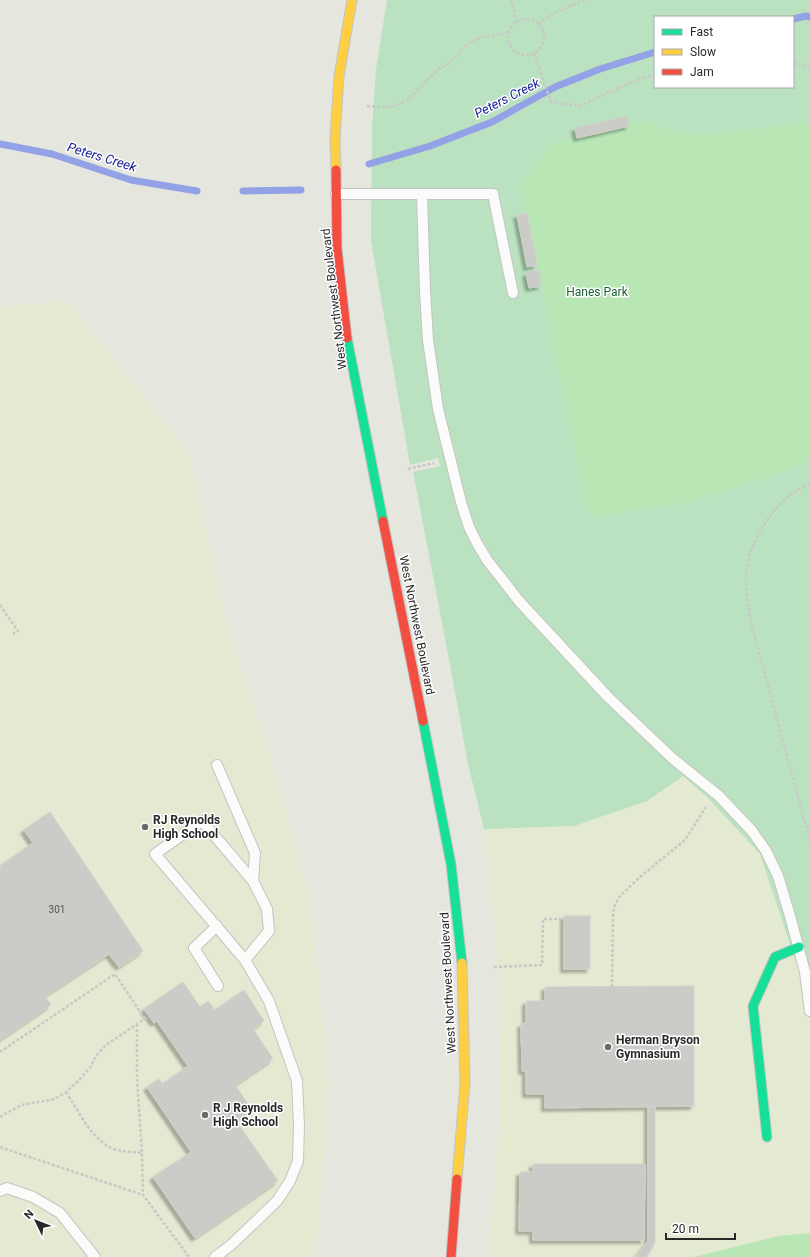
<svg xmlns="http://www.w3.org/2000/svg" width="810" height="1257" font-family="Roboto,sans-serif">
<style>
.education{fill:#e4e9d2}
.green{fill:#bbe2c0;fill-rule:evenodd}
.pitch{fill:#b8e6b5}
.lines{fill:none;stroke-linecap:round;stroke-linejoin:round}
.stream{stroke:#93a1e6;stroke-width:7}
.building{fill:#cbccc7;stroke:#d0d1ca;filter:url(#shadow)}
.lane-casing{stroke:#c4c4c3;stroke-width:12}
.fast-casing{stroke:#c4c4c3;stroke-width:11}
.slow-casing{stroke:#c4c4c3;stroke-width:11}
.jam-casing{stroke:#c4c4c3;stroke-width:11}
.path{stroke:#c8c8c7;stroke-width:2.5;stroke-dasharray:3 2;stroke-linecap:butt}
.lane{stroke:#fbfbfa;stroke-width:10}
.fast{stroke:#16e098;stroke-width:9}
.slow{stroke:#ffcf43;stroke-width:9}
.jam{stroke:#f24e42;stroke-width:9}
.poi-dot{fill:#6a6a68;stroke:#fff;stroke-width:1.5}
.labels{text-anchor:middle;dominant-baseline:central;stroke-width:3;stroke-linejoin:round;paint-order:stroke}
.number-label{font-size:10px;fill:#525352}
.park-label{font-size:12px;fill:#1c6135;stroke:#fff}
.street-label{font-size:12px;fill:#282828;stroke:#fff}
.poi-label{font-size:12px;font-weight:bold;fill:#282828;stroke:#fff;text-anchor:start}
.water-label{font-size:13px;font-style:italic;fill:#121c91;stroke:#fff}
</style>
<defs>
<filter id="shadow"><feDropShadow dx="-3.5" dy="3.5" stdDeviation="1" flood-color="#0004"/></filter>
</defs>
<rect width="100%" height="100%" fill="#e5e6de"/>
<!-- education -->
<g class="education">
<polygon points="67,301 191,456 224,615 269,751 311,904 329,1082 316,1257 0,1257 0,307"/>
<polygon points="683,776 707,797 760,854 794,956 810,996 810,1257 489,1257 500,1112 498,957 484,829 574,826 647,801"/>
</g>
<!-- green -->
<path class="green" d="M387 0H810V996L794 956 760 854 707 797 683 776 647 801 574 826 484 829 468 764 449 659 413 472 440 466 438 458 410 465 371 241 372 126 376 69ZM655 17H793V87H655Z"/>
<!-- pitch -->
<g class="pitch">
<polygon points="650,120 657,127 687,134 700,135 810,123 810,460 786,471 686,503 596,516 586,509 573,440 521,186 550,145"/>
<polygon points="810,1233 810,1257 693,1257 779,1236"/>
</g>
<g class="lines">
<!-- stream -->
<g class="stream">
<polyline points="793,19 806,16 810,17"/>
<polyline points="0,144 52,154 131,180 197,191"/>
<polyline points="369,164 430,146 492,122 555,87 600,69 655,52"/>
<polyline points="243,191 301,190"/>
</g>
</g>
<!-- building -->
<g class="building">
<polygon points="626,116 629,126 577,138 575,128"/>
<polygon points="527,213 537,265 527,267 517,215"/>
<polygon points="539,270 541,286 529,288 526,273"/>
<polygon points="50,812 143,951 119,967 109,954 45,996 51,1005 0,1040 0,866 33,843 24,830"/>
<rect x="564" y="916" width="26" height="53"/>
<polygon points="183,982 200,1007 208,1001 215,1010 244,990 264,1021 253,1029 273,1059 235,1085 252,1110 236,1121 278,1181 195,1238 153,1177 191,1152 147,1087 159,1079 162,1084 188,1066 157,1021 154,1023 144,1009"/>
<polygon points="694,986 694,1106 545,1108 545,1094 526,1094 526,1071 522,1071 521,1024 526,1023 526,1001 545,1001 545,987"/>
<polygon points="648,1106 655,1106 655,1241 654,1245 646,1257 636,1257 648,1241"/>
<polygon points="533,1164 645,1164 644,1240 533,1240 533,1231 519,1231 520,1172 533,1172"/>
</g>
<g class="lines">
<!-- lane casing -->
<g class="lane-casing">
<g id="lane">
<polyline points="336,194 493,194 513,293"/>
<polyline points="422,195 425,291 428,340 438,409 461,502 469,527 477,543 487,560 519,601 608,697 672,758 719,796 752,831 766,851 778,876 790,916 805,972 810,1011"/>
<polyline points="217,765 255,853 253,881"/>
<polyline points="217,926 194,948 218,986"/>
<polyline points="0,1191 7,1188 33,1197 60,1213 95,1257"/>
<polyline points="215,1257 231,1245 277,1201 290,1181 298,1161 299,1126 297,1081 269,1001 245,960 155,854 202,821 253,881 267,909 269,931 245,960"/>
</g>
</g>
<!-- fast casing -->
<g class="fast-casing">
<g id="fast">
<polyline points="347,338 383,521"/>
<polyline points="423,721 451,864 462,963"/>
<polyline points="767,1137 753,1006 775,957 799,947"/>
</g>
</g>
<!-- slow casing -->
<g class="slow-casing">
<g id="slow">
<polyline points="336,170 335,138 339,76 352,0"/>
<polyline points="457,1179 465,1083 462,963"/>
</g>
</g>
<!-- jam casing -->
<g class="jam-casing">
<g id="jam">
<polyline points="336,170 337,248 347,338"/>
<polyline points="383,521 423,721"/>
<polyline points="451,1257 457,1179"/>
</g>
</g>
<!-- path -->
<g class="path">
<polyline points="511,0 517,22"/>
<circle cx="526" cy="37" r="18"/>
<path d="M538 24C553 13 568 6 586 0"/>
<polyline points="534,53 551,102 579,106 641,78 655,76"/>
<polyline points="793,63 810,67"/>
<path d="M367 106C405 111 408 99 432 75 439 68 446 66 452 61 458 56 463 47 469 43 481 36 495 35 508 33"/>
<polyline points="408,469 434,463"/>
<path d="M810 483C803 487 795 491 789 496 767 514 748 547 746 575 745 593 749 610 752 627L810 841"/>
<polyline points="0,605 18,631 13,634"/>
<polyline points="494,967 542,965 543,919 564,919"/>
<polyline points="612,987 613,914 615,905 620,896 640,877 685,840 706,807"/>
<polyline points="137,1024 137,1077 142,1153 143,1195 189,1257"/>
<polyline points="0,1052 115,974 145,1019"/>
<path d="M66 1092C78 1110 92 1141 114 1149 123 1152 133 1152 142 1153"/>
<polyline points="0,1117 21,1105 55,1099 66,1092 78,1081 90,1068 96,1056 106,1045 149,1016"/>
<polyline points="0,1147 143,1195"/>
<polyline points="641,1257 652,1242 652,1106"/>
</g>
<!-- lane -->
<use href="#lane" class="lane"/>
<!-- fast -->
<use href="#fast" class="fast"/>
<!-- slow -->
<use href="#slow" class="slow"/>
<!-- jam -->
<use href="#jam" class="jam"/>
</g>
<!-- markers -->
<g class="poi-dot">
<circle cx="145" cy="827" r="4"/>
<circle cx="608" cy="1047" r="4"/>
<circle cx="205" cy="1115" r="4"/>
</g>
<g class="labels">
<!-- number labels -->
<g class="number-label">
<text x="57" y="909">301</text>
</g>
<!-- park labels -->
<g class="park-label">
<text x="597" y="292">Hanes Park</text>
</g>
<!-- street labels -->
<g class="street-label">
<text transform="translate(334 299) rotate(-97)">West Northwest Boulevard</text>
<text transform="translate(417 625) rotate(79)">West Northwest Boulevard</text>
<text transform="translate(448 983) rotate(-93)">West Northwest Boulevard</text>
</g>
<!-- poi labels -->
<g class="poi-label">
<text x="153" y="820">RJ Reynolds<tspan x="153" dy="14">High School</tspan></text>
<text x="616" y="1040">Herman Bryson<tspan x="616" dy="14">Gymnasium</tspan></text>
<text x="213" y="1108">R J Reynolds<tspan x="213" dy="14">High School</tspan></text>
</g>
<!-- water labels -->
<g class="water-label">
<text transform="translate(507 98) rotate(-27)">Peters Creek</text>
<text transform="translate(102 157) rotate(17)">Peters Creek</text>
</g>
</g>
<!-- legend -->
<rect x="654" y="16" width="140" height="72" fill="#ffffff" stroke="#a9a9a9"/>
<rect x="662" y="29" width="20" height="6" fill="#16e098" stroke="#a9a9a9"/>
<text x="690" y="36" font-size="12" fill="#282828">Fast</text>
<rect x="662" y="49" width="20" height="6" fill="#ffcf43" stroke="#a9a9a9"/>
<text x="690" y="56" font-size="12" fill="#282828">Slow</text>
<rect x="662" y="69" width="20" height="6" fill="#f24e42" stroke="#a9a9a9"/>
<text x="690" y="76" font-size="12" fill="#282828">Jam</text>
<!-- north arrow -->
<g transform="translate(36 1221) rotate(313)" stroke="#ffffff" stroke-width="3" paint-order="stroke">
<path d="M0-3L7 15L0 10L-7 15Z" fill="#282828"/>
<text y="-6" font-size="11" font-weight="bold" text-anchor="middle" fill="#282828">N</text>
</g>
<!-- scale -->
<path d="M666 1233v6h69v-6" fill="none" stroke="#282828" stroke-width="2"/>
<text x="672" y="1233" font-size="12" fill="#282828" stroke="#ffffff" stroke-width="3" paint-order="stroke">20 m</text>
</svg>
